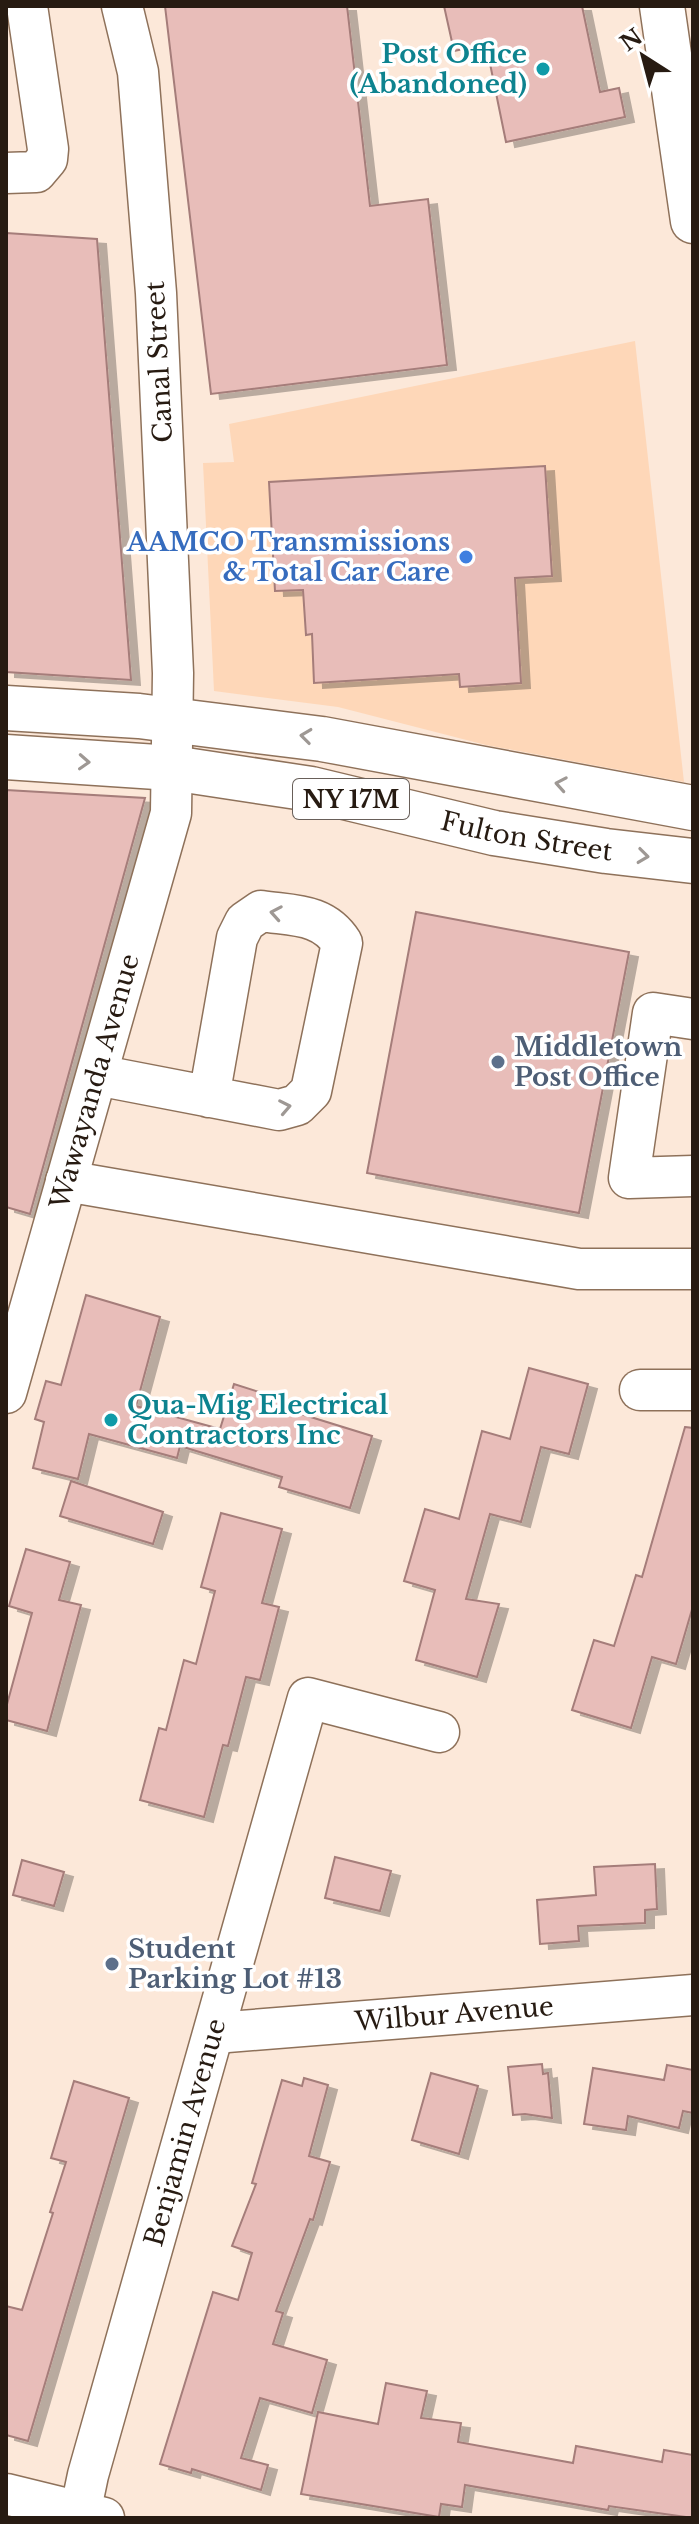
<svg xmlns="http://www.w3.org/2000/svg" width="699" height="2524" font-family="'Libre Baskerville',serif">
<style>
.built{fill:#fed7b8}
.building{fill:#e8bdb9;stroke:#a57d7a;stroke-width:2;filter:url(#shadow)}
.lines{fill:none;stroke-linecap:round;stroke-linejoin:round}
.minor-casing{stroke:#8e715a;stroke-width:43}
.major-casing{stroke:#8e715a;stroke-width:47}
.minor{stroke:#fff;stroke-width:40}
.major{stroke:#fff;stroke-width:44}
.oneway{stroke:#9e9894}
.culture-dot{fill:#0f9aa8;stroke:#fff;stroke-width:3}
.shop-dot{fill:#3f7fe0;stroke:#fff;stroke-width:3}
.service-dot{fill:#5c6f8a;stroke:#fff;stroke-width:3}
.labels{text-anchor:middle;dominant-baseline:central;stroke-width:7;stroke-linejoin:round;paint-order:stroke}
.shield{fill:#fff;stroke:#685f59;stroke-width:2}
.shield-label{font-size:24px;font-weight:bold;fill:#271b12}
.culture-label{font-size:26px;font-weight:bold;fill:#0d838f;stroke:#fff;text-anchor:end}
.street-label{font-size:26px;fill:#271b12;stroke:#fff}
.shop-label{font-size:26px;font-weight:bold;fill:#366cbe;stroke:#fff;text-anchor:end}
.service-label{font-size:26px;font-weight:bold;fill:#4e5e75;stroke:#fff;text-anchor:start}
</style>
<defs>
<filter id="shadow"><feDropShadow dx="9" dy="5" stdDeviation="0" flood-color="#0004"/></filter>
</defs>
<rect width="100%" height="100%" fill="#fce8d9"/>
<!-- built -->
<polygon class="built" points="635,341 684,782 486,745 338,707 214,691 203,463 234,462 229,424"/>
<!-- building -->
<g class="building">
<polygon points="165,6 347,6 370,206 428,199 447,365 211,394"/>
<polygon points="444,6 582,6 600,92 619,88 625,117 506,142 486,44 454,51"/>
<polygon points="6,233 97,239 131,680 6,672"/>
<polygon points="545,466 552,576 515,578 521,683 460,687 459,674 314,683 312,634 306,635 303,590 275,591 269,482"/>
<polygon points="6,790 145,798 30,1214 6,1207"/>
<polygon points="416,912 629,952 579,1213 367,1173"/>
<polygon points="86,1295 160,1317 136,1406 220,1429 234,1384 303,1406 301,1414 372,1436 350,1508 279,1487 282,1477 180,1446 177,1458 89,1434 78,1479 33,1468 44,1422 35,1419 46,1381 61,1385"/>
<polygon points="529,1368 588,1384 569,1454 541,1447 521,1522 490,1514 466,1599 499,1604 477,1677 416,1660 435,1590 404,1581 425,1509 459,1519 482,1431 510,1439"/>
<polygon points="685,1427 693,1428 693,1606 676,1664 652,1657 631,1728 572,1710 594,1640 614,1646 636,1575 642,1577"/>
<polygon points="71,1481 163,1512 153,1544 60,1516"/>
<polygon points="221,1513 282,1529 262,1603 279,1607 260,1680 246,1677 228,1746 223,1745 204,1817 140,1800 159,1728 166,1730 184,1660 196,1664 215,1591 201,1587"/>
<polygon points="26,1549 70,1562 59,1600 81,1605 47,1731 6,1720 6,1708 32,1613 9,1606"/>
<polygon points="335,1857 391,1871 380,1911 325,1898"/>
<polygon points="22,1860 64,1872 54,1906 13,1895"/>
<polygon points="655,1864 657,1909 645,1910 645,1923 578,1926 579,1941 540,1944 537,1900 596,1895 594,1867"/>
<polygon points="542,2064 543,2074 548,2073 552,2118 525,2114 513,2115 508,2067"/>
<polygon points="667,2065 693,2070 693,2113 683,2111 679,2128 628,2116 626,2130 584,2124 593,2068 664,2080"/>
<polygon points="431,2073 478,2086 459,2154 412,2140"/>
<polygon points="304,2078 328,2085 309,2156 330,2162 313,2220 310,2219 276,2311 283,2313 273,2344 327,2360 312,2413 260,2398 241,2458 268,2465 261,2490 192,2469 191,2473 160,2464 213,2292 238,2300 252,2253 232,2246 256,2184 252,2183 282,2080 302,2086"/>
<polygon points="74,2081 129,2098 28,2441 6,2435 6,2306 22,2310 53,2213 50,2212 66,2162 51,2158"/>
<polygon points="386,2383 427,2391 421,2418 461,2423 458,2442 573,2463 576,2446 662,2462 664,2450 693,2455 693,2518 609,2506 608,2510 465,2485 462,2507 441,2504 439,2517 301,2494 318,2412 378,2424"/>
</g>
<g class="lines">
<!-- minor casing -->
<g class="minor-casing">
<g id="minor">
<polyline points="6,173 36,172 47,159 48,149 27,6"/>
<polyline points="693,1019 653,1013 629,1178 693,1176"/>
<path d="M97 1075 279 1110 297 1105 311 1091 342 943C323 913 293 916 261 911L245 922 237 938 209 1097"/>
<polyline points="66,1181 579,1269 693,1269"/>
<polyline points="640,1390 693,1390"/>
<path id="s1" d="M6 1393 171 813 173 673 156 293 138 72 122 6"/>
<path id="s2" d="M215 2033 693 1995"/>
<polyline points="6,2494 104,2518"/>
<path id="s3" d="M79 2518 88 2475 308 1698 439 1732"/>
</g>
</g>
<!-- major casing -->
<g class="major-casing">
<g id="major">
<polyline points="662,6 693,221"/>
<polyline points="6,708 139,716 322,739 693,808"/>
<path id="s4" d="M6 757 172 768 311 789 494 833 606 851 693 861"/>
</g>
</g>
<!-- minor -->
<use href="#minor" class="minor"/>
<!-- major -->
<use href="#major" class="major"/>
</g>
<!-- one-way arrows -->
<defs><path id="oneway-chevron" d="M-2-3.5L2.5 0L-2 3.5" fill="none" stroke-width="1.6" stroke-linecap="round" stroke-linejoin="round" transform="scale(2)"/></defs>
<g class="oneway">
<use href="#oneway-chevron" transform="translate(306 736) rotate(-173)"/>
<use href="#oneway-chevron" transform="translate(84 762) rotate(3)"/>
<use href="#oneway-chevron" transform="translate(561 784) rotate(-170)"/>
<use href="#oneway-chevron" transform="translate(643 856) rotate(7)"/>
<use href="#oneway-chevron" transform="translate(276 913) rotate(-170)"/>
<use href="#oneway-chevron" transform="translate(285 1107) rotate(-11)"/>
</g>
<!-- markers -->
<g class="culture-dot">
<circle cx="543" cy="69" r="8"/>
<circle cx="111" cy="1420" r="8"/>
</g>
<circle class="shop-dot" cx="466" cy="557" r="8"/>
<g class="service-dot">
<circle cx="498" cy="1062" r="8"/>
<circle cx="112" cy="1964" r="8"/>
</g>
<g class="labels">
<!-- shield labels -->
<rect class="shield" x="293" y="779" width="116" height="40" rx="6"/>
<g class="shield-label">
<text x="351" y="799">NY 17M</text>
</g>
<!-- culture labels -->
<g class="culture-label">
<text x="527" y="54">Post Office<tspan x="527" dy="30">(Abandoned)</tspan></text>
<text x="127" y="1405" text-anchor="start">Qua-Mig Electrical<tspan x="127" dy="30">Contractors Inc</tspan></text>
</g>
<!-- street labels -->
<g class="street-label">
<text transform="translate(159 362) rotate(-93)">Canal Street</text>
<text stroke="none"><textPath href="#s4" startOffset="528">Fulton Street</textPath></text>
<text stroke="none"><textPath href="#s1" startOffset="324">Wawayanda Avenue</textPath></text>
<text stroke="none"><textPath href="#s2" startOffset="240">Wilbur Avenue</textPath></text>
<text stroke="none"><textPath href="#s3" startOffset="400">Benjamin Avenue</textPath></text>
</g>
<!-- shop labels -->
<g class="shop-label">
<text x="450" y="542">AAMCO Transmissions<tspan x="450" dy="30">&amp; Total Car Care</tspan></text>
</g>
<!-- service labels -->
<g class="service-label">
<text x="514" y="1047">Middletown<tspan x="514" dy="30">Post Office</tspan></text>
<text x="128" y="1949">Student<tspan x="128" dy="30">Parking Lot #13</tspan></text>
</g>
</g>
<!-- border -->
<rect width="699" height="2524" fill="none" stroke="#271b12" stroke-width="16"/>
<!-- north arrow -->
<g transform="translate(643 56) rotate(324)" stroke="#ffffff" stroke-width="6" paint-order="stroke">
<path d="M0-6L14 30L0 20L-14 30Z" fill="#271b12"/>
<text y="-12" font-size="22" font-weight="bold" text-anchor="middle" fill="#271b12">N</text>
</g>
</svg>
